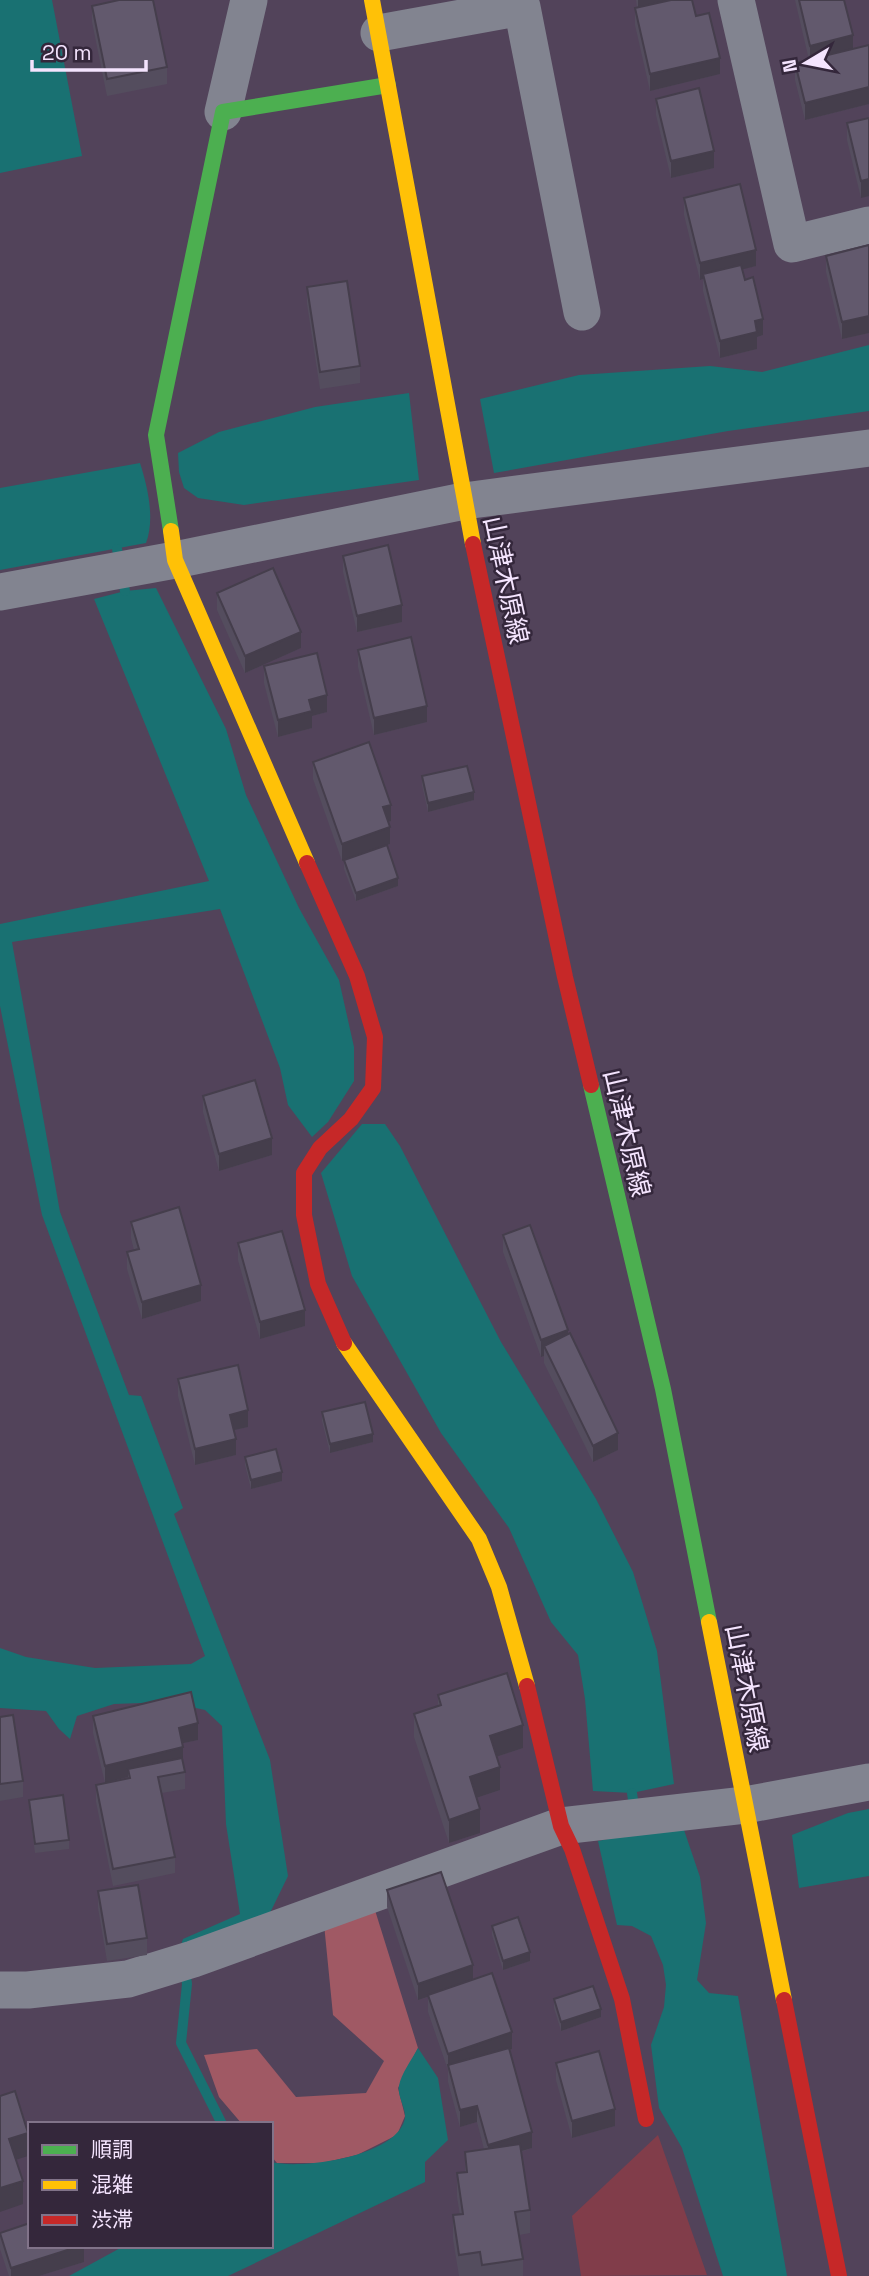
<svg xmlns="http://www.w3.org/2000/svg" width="869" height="2276" font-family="'Space Grotesk','Noto Sans JP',sans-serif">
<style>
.green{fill:#813d4a}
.forest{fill:#a05964}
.water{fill:#197172}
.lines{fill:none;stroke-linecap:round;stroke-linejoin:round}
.stream{stroke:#197172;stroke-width:10}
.street{stroke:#828490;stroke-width:37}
.fast{stroke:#4caf50;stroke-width:16}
.slow{stroke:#ffc107;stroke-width:16}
.jam{stroke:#c62828;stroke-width:16}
.wall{fill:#544d5e}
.shaded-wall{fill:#453e4c}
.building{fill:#62596d;stroke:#453e4c;stroke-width:2}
.labels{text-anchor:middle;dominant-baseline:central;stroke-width:5;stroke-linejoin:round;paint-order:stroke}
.street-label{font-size:26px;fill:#f4e4fe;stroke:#34273b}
</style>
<rect width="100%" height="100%" fill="#52435a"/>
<!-- green -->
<polygon class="green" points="658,2135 707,2275 581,2276 572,2216"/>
<!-- forest -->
<polygon class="forest" points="374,1907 418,2048 398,2088 405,2116 397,2135 357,2155 322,2163 277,2163 271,2156 271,2124 242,2124 219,2097 204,2055 257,2049 296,2097 366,2093 384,2061 333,2015 324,1924"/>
<!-- water -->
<g class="water">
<polygon points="0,0 52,0 82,156 0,173"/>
<polygon points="869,345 869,411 728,431 494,473 480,399 579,375 710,366 762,372"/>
<polygon points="409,393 419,480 244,505 198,498 184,488 179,472 178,453 219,432 315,407"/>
<path d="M140 463C148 488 155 519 146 543L0 570V488Z"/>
<polygon points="156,588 226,729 246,795 299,908 339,980 354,1047 354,1081 328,1122 312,1137 288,1105 280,1068 220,909 12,942 60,1212 129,1395 141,1396 183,1508 174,1514 270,1760 288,1876 268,1917 179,1951 183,1939 240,1914 226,1824 222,1726 205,1710 168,1702 114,1704 77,1716 70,1739 59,1729 46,1711 0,1708 0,1648 26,1657 95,1668 191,1664 205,1656 42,1215 0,1006 0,924 209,881 94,599 125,591"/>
<polygon points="362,1124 385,1124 400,1146 501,1342 596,1499 633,1572 657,1651 674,1784 632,1793 593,1791 585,1699 578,1655 551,1622 509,1528 441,1433 352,1276 321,1173"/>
<polygon points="869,1809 869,1876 799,1888 792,1835 848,1813"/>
<polygon points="684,1830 700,1877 706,1923 697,1980 709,1993 738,1996 787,2276 723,2276 682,2148 659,2108 651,2045 664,2007 666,1985 663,1965 651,1936 632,1926 617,1925 598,1841 638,1833"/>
<path d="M418 2048 438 2078 448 2140 425 2162V2182L228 2276H69L124 2246H271V2162C303 2170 398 2156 405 2118 406 2108 397 2096 399 2086 401 2074 412 2059 418 2048Z"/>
</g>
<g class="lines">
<!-- stream -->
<g class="stream">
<polyline points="117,549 125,591"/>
<polyline points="632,1793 635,1813"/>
<polyline points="185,1969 187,1984 181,2043 222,2124"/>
</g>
<!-- street -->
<g class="street">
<polyline points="736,0 792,244 869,225"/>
<polyline points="379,33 522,7 582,312"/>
<polyline points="223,112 249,0"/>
<polyline points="0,592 175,560 464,501 869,448"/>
<polyline points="0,1990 28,1990 128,1979 193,1959 561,1826 745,1805 869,1782"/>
</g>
<!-- fast -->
<g class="fast">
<polyline points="171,531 156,435 223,112 388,85"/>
<polyline points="591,1085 663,1389 709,1622"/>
</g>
<!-- slow -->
<g class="slow">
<polyline points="372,0 473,544"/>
<polyline points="171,531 175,560 307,863"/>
<polyline points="344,1343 479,1539 499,1587 527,1686"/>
<polyline points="709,1622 784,2000"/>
</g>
<!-- jam -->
<g class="jam">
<polyline points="473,544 565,977 591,1085"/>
<polyline points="307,863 357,976 375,1037 373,1088 351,1119 320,1148 304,1173 304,1215 318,1284 344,1343"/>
<polyline points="527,1686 561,1826 572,1849 622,1999 646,2119"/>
<polyline points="784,2000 839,2276"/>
</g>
</g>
<!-- wall -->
<g class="wall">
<polygon points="636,0 692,0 696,16 720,74 650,91 635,25 635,8 637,8"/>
<polygon points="795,0 844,0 853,49 869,45 869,104 805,120 795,80 795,63 809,60"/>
<polygon points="92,6 167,67 167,84 107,96 92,22"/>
<polygon points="656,99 714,168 671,178 656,115"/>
<polygon points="869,118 861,198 847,140 847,123"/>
<polygon points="684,198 756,266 742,269 763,335 757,337 757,349 720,358 703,291 703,279 700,280 684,215"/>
<polygon points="869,245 869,333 842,339 826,272 826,256"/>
<polygon points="307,287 360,366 360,383 320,389 307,304"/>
<polygon points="343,556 402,622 357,632 343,572"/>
<polygon points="217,593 301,648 245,673 217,610"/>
<polygon points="358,650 427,722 374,735 358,667"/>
<polygon points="264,666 327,712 312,716 312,728 278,737 264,683"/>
<polygon points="313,762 391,821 388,822 390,844 387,845 398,886 356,901 344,869 344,860 342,861 313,779"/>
<polygon points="422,776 474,800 428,812 422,785"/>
<polygon points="203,1096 272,1155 219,1171 203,1112"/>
<polygon points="131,1222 201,1301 142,1319 127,1269 127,1252 134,1250 131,1238"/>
<polygon points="503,1235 568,1334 618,1450 593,1462 544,1363 544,1356 541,1357 503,1252"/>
<polygon points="238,1243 305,1326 260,1339 238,1260"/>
<polygon points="178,1379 248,1427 234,1430 236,1455 195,1465 178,1396"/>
<polygon points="322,1412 373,1442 330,1453 322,1421"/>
<polygon points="245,1457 282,1481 251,1489 245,1465"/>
<polygon points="438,1695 523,1748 496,1757 500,1790 476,1798 480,1833 449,1843 414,1737 414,1714 438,1706"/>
<polygon points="93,1716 198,1740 183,1743 183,1763 185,1772 185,1789 162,1793 175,1857 175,1873 113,1886 96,1802 96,1785 128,1778 128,1777 105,1783 93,1733"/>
<polygon points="0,1717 23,1781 23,1797 0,1801"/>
<polygon points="29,1800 69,1840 69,1849 35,1853 29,1809"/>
<polygon points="387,1890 473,1980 512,2049 510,2050 532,2148 521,2152 530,2210 530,2233 519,2235 523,2259 523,2276 459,2276 453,2239 453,2215 460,2215 457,2197 457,2173 465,2172 465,2152 484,2149 477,2122 460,2127 448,2082 448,2070 428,2012 428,1997 418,2000 387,1907"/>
<polygon points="98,1891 147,1938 147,1955 107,1961 98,1908"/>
<polygon points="492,1926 530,1961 503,1970 492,1935"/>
<polygon points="554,1999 601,2017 561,2031 554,2008"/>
<polygon points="556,2063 615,2126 572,2138 556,2080"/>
<polygon points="0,2233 84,2246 84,2262 39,2276 9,2276 0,2249"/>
</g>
<!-- shaded-wall -->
<g class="shaded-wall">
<polygon points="638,0 675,0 638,9"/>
<polygon points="853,35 853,52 810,63 810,46"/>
<polygon points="720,58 720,74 650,91 650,74"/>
<polygon points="869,87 869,104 805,120 805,103"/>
<polygon points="714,151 714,168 671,178 671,161"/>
<polygon points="869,179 869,196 861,198 861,181"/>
<polygon points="756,250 756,266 704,279 703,274 703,279 700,280 700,263"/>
<polygon points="869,316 869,333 842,339 842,322"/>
<polygon points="763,319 763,335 757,337 757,349 720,358 720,341 755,321"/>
<polygon points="402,605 402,622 357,632 357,616"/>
<polygon points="301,632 301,648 245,673 245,656"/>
<polygon points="327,695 327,712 312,716 312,728 278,737 278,720 309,700"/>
<polygon points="427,706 427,722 374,735 374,718"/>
<polygon points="474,792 474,800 428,812 428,803"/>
<polygon points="391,805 391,821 383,824 383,807"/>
<polygon points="390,827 390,844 342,861 342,844"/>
<polygon points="398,878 398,886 356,901 356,893"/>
<polygon points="272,1138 272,1155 219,1171 219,1154"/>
<polygon points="201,1285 201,1301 142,1319 142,1302"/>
<polygon points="305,1310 305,1326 260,1339 260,1322"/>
<polygon points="568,1330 568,1347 544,1346 544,1356 541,1357 541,1340"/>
<polygon points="248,1410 248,1427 230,1431 230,1415"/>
<polygon points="618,1433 618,1450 593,1462 593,1446"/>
<polygon points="373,1434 373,1442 330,1453 330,1444"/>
<polygon points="236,1439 236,1455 195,1465 195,1449"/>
<polygon points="282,1472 282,1481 251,1489 251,1480"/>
<polygon points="198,1723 198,1740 179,1744 179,1728"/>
<polygon points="523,1725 523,1748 490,1759 490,1736"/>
<polygon points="183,1747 183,1763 128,1769 128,1777 105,1783 105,1766"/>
<polygon points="500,1767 500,1790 470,1800 470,1777"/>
<polygon points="480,1809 480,1833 449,1843 449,1820"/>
<polygon points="530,1952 530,1961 503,1970 503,1961"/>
<polygon points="473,1965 473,1982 418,2000 418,1984"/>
<polygon points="601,2009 601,2017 561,2031 561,2022"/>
<polygon points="512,2032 512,2049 449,2070 448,2065 448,2070 448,2054"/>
<polygon points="477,2106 477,2122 460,2127 460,2110"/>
<polygon points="615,2109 615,2126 572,2138 572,2121"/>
<polygon points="532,2132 532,2148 488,2161 488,2145"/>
<polygon points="28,2133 28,2156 9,2162 9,2139"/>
<polygon points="23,2181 23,2204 0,2212 0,2188"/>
<polygon points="80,2246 84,2246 84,2262 39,2276 11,2276 11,2268"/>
</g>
<!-- building -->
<g class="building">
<polygon points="119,0 153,0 167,67 107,79 92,6"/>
<polygon points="671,0 692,0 696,16 709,13 720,58 650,74 635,8"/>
<polygon points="799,0 844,0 853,35 810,46"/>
<polygon points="869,45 869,87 805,103 795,63"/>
<polygon points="699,88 714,151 671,161 656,99"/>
<polygon points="869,118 869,179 861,181 847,123"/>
<polygon points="740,184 756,250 700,263 684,198"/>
<polygon points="869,245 869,316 842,322 826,256"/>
<polygon points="741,265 745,280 753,277 763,319 755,321 757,332 720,341 703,274"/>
<polygon points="347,281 360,366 320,372 307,287"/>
<polygon points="388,545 402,605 357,616 343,556"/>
<polygon points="273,568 301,632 245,656 217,593"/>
<polygon points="411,637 427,706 374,718 358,650"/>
<polygon points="317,653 327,695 309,700 312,711 278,720 264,666"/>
<polygon points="369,742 391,805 383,807 390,827 342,844 313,762"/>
<polygon points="467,766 474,792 428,803 422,776"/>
<polygon points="387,845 398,878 356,893 344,860"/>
<polygon points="255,1080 272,1138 219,1154 203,1096"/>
<polygon points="179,1207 201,1285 142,1302 127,1252 139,1249 131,1222"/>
<polygon points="530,1225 568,1330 541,1340 503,1235"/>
<polygon points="282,1231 305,1310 260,1322 238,1243"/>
<polygon points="570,1333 618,1433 593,1446 544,1346"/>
<polygon points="238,1365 248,1410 230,1415 236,1439 195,1449 178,1379"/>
<polygon points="365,1402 373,1434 330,1444 322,1412"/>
<polygon points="276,1449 282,1472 251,1480 245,1457"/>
<polygon points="507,1673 523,1725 490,1736 500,1767 470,1777 480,1809 449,1820 414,1714 441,1705 438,1695"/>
<polygon points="191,1692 198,1723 179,1728 183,1747 105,1766 93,1716"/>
<polygon points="13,1715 23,1781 0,1784 0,1717"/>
<polygon points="182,1758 185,1772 158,1777 175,1857 113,1869 96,1785 130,1778 128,1769"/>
<polygon points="63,1795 69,1840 35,1844 29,1800"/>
<polygon points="441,1872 473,1965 418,1984 387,1890"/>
<polygon points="138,1885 147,1938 107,1944 98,1891"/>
<polygon points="518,1917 530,1952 503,1961 492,1926"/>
<polygon points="492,1973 512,2032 448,2054 428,1995"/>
<polygon points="593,1986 601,2009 561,2022 554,1999"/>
<polygon points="509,2048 532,2132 488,2145 477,2106 460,2110 448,2065"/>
<polygon points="599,2051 615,2109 572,2121 556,2063"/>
<polygon points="15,2091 28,2133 9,2139 23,2181 0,2188 0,2096"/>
<polygon points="520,2144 530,2210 515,2212 523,2259 482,2265 480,2252 459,2255 453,2215 463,2214 457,2173 467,2172 465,2152"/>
<polygon points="30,2223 30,2246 80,2246 11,2268 0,2233"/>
</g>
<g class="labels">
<!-- street labels -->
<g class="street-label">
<text transform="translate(506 580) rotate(78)">山津木原線</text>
<text transform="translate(627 1133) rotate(77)">山津木原線</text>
<text transform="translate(747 1688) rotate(79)">山津木原線</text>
</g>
</g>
<!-- legend -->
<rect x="28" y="2122" width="245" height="126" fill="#34273b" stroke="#817389" stroke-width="2"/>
<rect x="42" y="2145" width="35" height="10" fill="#4caf50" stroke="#817389" stroke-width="2"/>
<text x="91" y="2157" font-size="21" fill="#f4e4fe">順調</text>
<rect x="42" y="2180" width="35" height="10" fill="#ffc107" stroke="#817389" stroke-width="2"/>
<text x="91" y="2192" font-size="21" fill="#f4e4fe">混雑</text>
<rect x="42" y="2215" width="35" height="10" fill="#c62828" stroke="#817389" stroke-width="2"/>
<text x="91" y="2227" font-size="21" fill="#f4e4fe">渋滞</text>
<!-- north arrow -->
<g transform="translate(806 63) rotate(260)" stroke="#34273b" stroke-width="5" paint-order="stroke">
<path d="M0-5L12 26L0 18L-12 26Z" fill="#f4e4fe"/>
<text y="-10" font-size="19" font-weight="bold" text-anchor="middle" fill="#f4e4fe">N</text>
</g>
<!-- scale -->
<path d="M32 60v10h114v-10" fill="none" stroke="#f4e4fe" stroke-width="3.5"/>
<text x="42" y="60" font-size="21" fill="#f4e4fe" stroke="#34273b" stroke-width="5" paint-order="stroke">20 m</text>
</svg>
